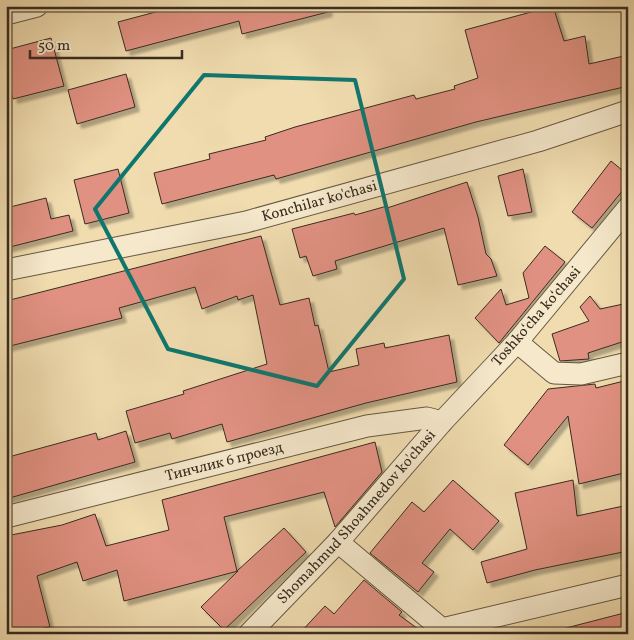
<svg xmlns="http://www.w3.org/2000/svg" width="634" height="640" font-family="Vollkorn,serif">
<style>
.building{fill:#e19182;stroke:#382c21;filter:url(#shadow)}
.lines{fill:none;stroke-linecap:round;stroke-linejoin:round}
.minor-casing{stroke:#665844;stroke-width:23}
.minor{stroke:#f5e8cb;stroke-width:21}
.marked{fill:none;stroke:#0f766e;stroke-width:4;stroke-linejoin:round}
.labels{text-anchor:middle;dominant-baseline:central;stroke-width:4.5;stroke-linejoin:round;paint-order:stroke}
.street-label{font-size:15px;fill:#382c21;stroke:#f5e8cb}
</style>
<defs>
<filter id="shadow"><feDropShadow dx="4.5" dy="4.5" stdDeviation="1" flood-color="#0004"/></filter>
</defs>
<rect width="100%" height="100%" fill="#f0dcaf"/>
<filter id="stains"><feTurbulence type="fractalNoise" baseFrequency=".004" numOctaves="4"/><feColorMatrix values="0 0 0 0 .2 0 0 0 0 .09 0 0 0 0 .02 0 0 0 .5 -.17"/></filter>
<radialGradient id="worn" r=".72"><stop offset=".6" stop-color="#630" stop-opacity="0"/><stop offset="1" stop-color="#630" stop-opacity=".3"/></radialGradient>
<!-- building -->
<g class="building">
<polygon points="178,6 327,6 328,12 242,34 239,21 126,51 118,22"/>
<polygon points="553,6 564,41 585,36 589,64 628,55 628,86 476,122 276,179 274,175 162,204 154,173 210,159 209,154 266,140 265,137 295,127 414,95 416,99 455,89 454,86 478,78 465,30"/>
<polygon points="51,38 64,86 13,99 6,71 6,50"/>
<polygon points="126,74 135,107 77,124 68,90"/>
<polygon points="611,161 628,175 628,184 592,228 572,212"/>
<polygon points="118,169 129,213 85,224 74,180"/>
<polygon points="523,169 532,212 508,216 498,176"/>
<polygon points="467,182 478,217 486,254 491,259 497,276 458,285 444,228 335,261 337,269 313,276 306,256 300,258 292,229 354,213 355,215 387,206 387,208"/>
<polygon points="46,198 51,219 69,215 73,231 6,248 6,208"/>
<polygon points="261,236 280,305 309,298 315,326 318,325 329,372 359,365 356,349 384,343 385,348 449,335 457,382 366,403 227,442 222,424 172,439 170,433 135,443 126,411 184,394 183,391 267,364 253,295 238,300 237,296 202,309 195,287 119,308 122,318 6,347 6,301"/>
<polygon points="545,246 565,262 499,343 475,318 501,289 506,305 529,298 523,273"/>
<polygon points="590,296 600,309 628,303 628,340 588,353 589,359 560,361 552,334 589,321 580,307"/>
<polygon points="624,381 628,396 628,472 579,484 568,416 528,465 504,445 548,389 595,384 596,388"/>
<polygon points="126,431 135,462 6,499 6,460 12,458 12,456 96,433 98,440"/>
<polygon points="375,442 382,472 335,527 324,492 224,517 237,571 284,528 306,552 224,630 201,607 238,571 124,601 117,570 83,581 77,562 37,576 50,627 43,628 44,634 6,634 6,536 62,525 95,514 106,546 169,530 162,500"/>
<polygon points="453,480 499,521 473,550 450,529 422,563 434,572 418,592 370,553 412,502 424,512"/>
<polygon points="573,480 577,516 628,505 628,551 535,570 487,583 481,562 527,549 515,493"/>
<polygon points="364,580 402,612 399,615 425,634 299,634 325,606 334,614"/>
<polygon points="628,612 628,634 567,634 566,628"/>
</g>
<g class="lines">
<!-- minor casing -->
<g class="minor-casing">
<g id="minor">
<polyline points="6,14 37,6"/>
<path id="s1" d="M6 270 246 222 538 141 628 111"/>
<polyline points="517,342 554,373 581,374 628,363"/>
<path id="s2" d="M6 517 367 426 427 418 442 422"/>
<polyline points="338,542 442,629"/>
<polyline points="442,629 628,585"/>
<path id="s3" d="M249 634 338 542 442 422 517 342 628 208"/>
</g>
</g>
<!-- minor -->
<use href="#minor" class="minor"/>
</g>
<!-- marked area -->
<path class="marked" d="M204 75 355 80 404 279 317 386 168 349 95 209Z"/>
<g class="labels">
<!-- street labels -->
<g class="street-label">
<text stroke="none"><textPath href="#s1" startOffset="321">Konchilar ko'chasi</textPath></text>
<text transform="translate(537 317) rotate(-49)">Toshkoʻcha koʻchasi</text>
<text stroke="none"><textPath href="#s2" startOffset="225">Тинчлик 6 проезд</textPath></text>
<text stroke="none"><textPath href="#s3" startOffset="159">Shomahmud Shoahmedov ko'chasi</textPath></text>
</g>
</g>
<!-- margin -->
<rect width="634" height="640" fill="none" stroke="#f0dcaf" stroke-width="25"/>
<rect x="8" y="8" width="619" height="625" fill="none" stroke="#382c21" stroke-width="2.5"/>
<rect x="12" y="12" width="609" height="615" fill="none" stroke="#382c21"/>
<!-- scale -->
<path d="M30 50v8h152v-8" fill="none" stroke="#382c21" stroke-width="2.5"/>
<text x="38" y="50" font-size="15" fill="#382c21" stroke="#f5e8cb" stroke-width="4" paint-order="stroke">50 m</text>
<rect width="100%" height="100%" filter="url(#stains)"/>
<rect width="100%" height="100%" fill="url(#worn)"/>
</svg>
